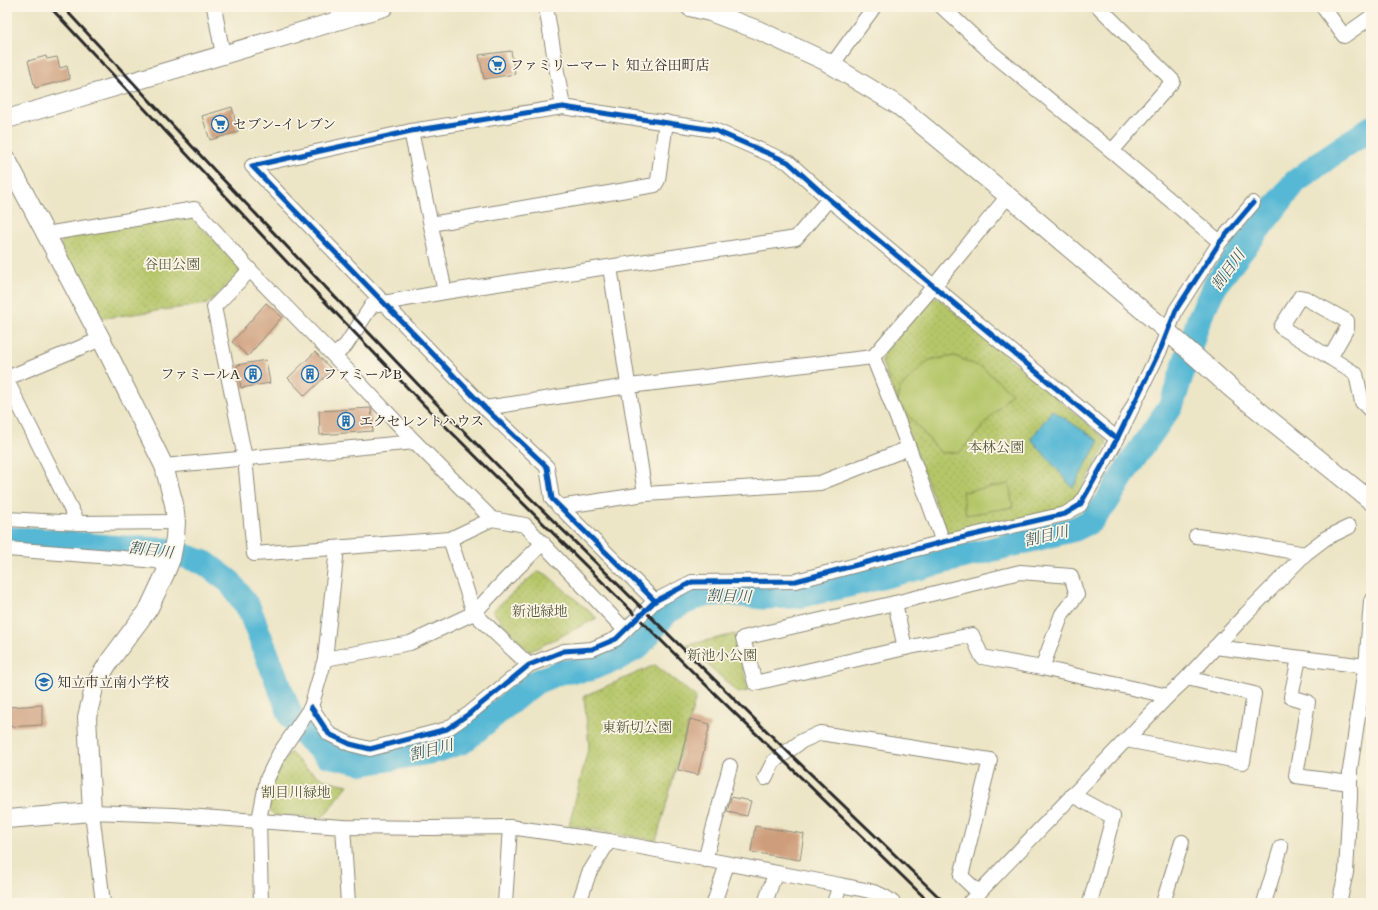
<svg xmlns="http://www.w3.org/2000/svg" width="1378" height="910" font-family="Cardo,'Noto Serif JP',serif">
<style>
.park{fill:url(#park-dots);stroke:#70784a}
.garden{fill:#b5c669;stroke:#70784a}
.water{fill:#56b8d4;stroke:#407280}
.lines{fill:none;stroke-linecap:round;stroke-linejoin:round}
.river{stroke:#56b8d4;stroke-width:25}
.building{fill:#ce9e7c}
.minor-casing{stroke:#8c8878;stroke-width:16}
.tertiary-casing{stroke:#8c8878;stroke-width:20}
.minor{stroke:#fff;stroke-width:14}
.tertiary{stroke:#fff;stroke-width:18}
.rail{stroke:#2b2b2b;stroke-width:3}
.cycleway-casing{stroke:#fcf5e5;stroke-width:8}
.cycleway{stroke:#0057b8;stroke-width:5}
.labels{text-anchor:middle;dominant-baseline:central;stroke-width:3.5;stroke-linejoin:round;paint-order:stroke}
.poi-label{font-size:14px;fill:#2b2b2b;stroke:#fcf5e5;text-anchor:start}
.park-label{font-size:14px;fill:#545a3e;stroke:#fcf5e5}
.water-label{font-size:15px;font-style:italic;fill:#3a5c66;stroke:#fcf5e5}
</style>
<defs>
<pattern id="park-dots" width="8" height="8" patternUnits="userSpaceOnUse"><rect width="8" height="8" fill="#b5c669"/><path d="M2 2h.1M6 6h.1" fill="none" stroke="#9caa5b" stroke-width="1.8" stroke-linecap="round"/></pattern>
</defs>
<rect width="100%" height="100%" fill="#fcf5e5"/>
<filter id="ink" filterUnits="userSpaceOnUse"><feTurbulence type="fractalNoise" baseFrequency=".025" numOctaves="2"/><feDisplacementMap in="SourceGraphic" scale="8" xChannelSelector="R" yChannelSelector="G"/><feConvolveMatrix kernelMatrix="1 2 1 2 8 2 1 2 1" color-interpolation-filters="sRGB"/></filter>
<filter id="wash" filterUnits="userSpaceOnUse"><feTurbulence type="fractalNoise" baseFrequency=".012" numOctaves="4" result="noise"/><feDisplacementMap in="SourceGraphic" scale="16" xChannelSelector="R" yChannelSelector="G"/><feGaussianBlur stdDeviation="0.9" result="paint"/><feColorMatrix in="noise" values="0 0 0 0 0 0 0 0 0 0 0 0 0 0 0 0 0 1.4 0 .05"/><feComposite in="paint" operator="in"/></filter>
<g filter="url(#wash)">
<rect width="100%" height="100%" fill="#ece5c6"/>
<!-- park -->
<g class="park">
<polygon points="189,216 193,219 240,267 240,274 207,304 97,319 60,245 65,236"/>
<polygon points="937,297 1105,439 1107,444 1075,500 1068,507 955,535 946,531 882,363 882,356 931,298"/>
<polygon points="537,572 546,574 597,618 529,652 492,611"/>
<polygon points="735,634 748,691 738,693 687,645"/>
<polygon points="655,665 696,697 656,841 569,825 589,745 584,696"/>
<polygon points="290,752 307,769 325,780 348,785 323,817 275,816 268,809 273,779"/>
</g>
<!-- garden -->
<g class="garden">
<polygon points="955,356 983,368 1012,393 960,452 941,453 897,402 900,388 929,360"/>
<polygon points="1009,484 1013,507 966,515 962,492"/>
</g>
<!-- water -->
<polygon class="water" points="1052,410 1099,441 1073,488 1031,439"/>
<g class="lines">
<!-- river -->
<polyline class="river" points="7,539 39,540 108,547 168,550 205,563 230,582 249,609 291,716 305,736 327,755 365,763 435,751 462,742 519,695 536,682 560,672 589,669 616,659 638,647 668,611 700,595 728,593 763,597 797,596 844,586 1075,529 1091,521 1106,503 1128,467 1172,404 1199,319 1215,285 1295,182 1327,158 1371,128"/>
</g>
<g id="blocks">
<!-- building -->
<g class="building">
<polygon points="511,51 515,74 484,79 479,55"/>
<polygon points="46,56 47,59 57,57 60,68 67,66 70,79 35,88 28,61"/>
<polygon points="232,107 238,132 210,140 202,116"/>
<polygon points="266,303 282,317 248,356 232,342"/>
<polygon points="315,352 332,370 305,396 288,378"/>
<polygon points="266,360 270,383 241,388 237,365"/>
<polygon points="371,408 373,431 320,435 319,411"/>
<polygon points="42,705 42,725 7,727 7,707"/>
<polygon points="690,719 710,724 698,775 678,770"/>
<polygon points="731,797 751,801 747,816 727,812"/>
<polygon points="755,826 804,834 800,860 751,852"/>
</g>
</g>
</g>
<g filter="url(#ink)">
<use href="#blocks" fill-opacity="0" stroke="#8c8878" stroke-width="1"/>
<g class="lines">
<!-- minor casing -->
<g class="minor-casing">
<g id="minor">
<polyline points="214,7 223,55"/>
<polyline points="546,7 563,107"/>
<polyline points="942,7 986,48 1112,151 1220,242"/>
<polyline points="1099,7 1173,81 1112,151"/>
<polyline points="1323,7 1344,36 1371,17"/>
<polyline points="832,65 874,7"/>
<polyline points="411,131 445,292"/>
<polyline points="431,224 655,185 658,180 666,122"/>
<polyline points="46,234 195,209 250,270"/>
<polyline points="610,267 645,494 820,483 909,448"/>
<polygon points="250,270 334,356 415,442 492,519 450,539 254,554 245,458 214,307"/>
<polyline points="334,356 346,345 372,305 445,292 796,238 829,199"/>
<polyline points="873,357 909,448 943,542"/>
<polyline points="1330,358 1347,328 1347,321 1305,298 1300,297 1281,327 1356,374 1362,402 1371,411"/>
<polyline points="7,378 101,339"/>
<polyline points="7,381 78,523"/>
<polyline points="485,408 629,386 873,357 934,286 1008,196"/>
<polyline points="164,466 415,442"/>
<polyline points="559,507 645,494"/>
<polyline points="7,519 78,523 176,522"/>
<polyline points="492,519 525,525 625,630"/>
<polyline points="1196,536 1228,540 1305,554"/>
<polyline points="450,539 474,613 529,665"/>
<polyline points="7,549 112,557 156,561 168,565"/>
<polyline points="655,601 552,499 547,467 485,408 252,166 411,131 563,107 714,130 788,162 829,199 1117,439"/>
<polyline points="895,603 905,648"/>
<polyline points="1215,647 1365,666"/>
<polyline points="1299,658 1291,697 1308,702 1296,776 1350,783"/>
<polyline points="325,659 410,643 474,613 507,578 543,543"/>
<polyline points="1042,668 1062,614 1077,595 1071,576 1020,572 895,603 743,638 755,683 905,648 972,635 982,657 1042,668 1168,696"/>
<polyline points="311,707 329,734 350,744 370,749 447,729 470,713 529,665 564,651 592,649 616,639 655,601 692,582 796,581 943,542 1065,514 1080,505 1117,439 1161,348 1176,310 1220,242 1253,203"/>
<polyline points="1126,740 1243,762 1254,694 1187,678"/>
<polyline points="765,778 774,761 802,741 820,733 990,760 961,876 979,893"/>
<polyline points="1072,795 1113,817 1090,903"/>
<polyline points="343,827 348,903"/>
<polyline points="705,860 730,766"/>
<path d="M103 903 92 812 173 815 343 827 431 828 510 827 609 841 840 885C858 889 880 890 893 903"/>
<polyline points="261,903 259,820 267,779 279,754 311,707 325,659 337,548"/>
<polyline points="505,903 510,827"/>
<polyline points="579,903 589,873 609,841"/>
<polyline points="714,903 727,864"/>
<polyline points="765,903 775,874"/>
<polyline points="834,903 840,885"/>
<polyline points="969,903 1168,696 1187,678 1246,614 1305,554 1326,538 1349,527"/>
<polyline points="1163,903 1182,842"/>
<polyline points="1264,903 1281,847"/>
<polyline points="1339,903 1346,873 1350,797 1350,770 1367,655 1371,601"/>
</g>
</g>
<!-- tertiary casing -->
<g class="tertiary-casing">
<g id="tertiary">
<polyline points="690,7 710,12 758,30 825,61 899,106 1008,196 1168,332 1233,390 1371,501"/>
<polyline points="7,119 384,7"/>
<polyline points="7,160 101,339 164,466 174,504 176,522 175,538 171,559 165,574 149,608 111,659 95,684 87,717 92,812 7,819"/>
</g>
</g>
<!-- minor -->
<use href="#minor" class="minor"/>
<!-- tertiary -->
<use href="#tertiary" class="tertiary"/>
<!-- rail -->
<g class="rail">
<polyline points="50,7 285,260 423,404 710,689 930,903"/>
<polyline points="63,7 215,171 430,397 513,481 788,752 945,903"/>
</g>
<!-- cycleway casing -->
<g class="cycleway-casing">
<g id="cycleway">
<polyline points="655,601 552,499 547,467 485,408 252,166 411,131 563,107 714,130 788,162 829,199 1117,439"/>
<polyline points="311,707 329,734 350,744 370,749 447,729 470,713 529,665 564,651 592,649 616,639 655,601 692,582 796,581 943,542 1065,514 1080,505 1117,439 1161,348 1176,310 1220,242 1253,203"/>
</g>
</g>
<!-- cycleway -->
<use href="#cycleway" class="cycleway"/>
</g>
</g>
<!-- icons -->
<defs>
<g id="supermarket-ring" transform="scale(0.9)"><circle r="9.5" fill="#fcf5e5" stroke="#1f6fb2" stroke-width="1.5"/><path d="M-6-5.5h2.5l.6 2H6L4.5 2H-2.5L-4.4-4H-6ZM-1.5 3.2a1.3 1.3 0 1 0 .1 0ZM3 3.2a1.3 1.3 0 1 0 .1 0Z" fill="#1f6fb2"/></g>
<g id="building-ring" transform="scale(0.9)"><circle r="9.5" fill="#fcf5e5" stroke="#1f6fb2" stroke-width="1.5"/><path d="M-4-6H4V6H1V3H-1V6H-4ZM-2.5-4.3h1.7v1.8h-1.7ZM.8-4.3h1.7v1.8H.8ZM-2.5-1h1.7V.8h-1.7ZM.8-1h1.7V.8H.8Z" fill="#1f6fb2"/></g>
<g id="school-ring" transform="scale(0.9)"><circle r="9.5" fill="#fcf5e5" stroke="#1f6fb2" stroke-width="1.5"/><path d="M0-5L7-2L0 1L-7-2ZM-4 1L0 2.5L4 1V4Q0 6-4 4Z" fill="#1f6fb2"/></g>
</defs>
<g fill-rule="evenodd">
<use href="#supermarket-ring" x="497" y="65"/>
<use href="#supermarket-ring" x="220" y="124"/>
<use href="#building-ring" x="253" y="374"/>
<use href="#building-ring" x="310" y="374"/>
<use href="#building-ring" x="346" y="421"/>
<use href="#school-ring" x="44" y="682"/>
</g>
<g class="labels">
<!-- poi labels -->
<g class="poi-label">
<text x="510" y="65">ファミリーマート 知立谷田町店</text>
<text x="233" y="124">セブン-イレブン</text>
<text x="240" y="374" text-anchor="end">ファミールA</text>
<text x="323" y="374">ファミールB</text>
<text x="359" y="421">エクセレントハウス</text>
<text x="57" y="682">知立市立南小学校</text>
</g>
<!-- park labels -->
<g class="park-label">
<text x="172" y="264">谷田公園</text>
<text x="996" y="447">本林公園</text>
<text x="540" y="611">新池緑地</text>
<text x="722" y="655">新池小公園</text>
<text x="637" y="727">東新切公園</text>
<text x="296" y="792">割目川緑地</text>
</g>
<!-- water labels -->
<g class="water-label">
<text transform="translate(1228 270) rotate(-54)">割目川</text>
<text transform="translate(1046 536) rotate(-13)">割目川</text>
<text transform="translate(151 550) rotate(7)">割目川</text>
<text transform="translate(729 596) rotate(2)">割目川</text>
<text transform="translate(431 750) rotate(-14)">割目川</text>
</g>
</g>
<!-- margin -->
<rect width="1378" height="910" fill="none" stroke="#fcf5e5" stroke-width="24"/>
</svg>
